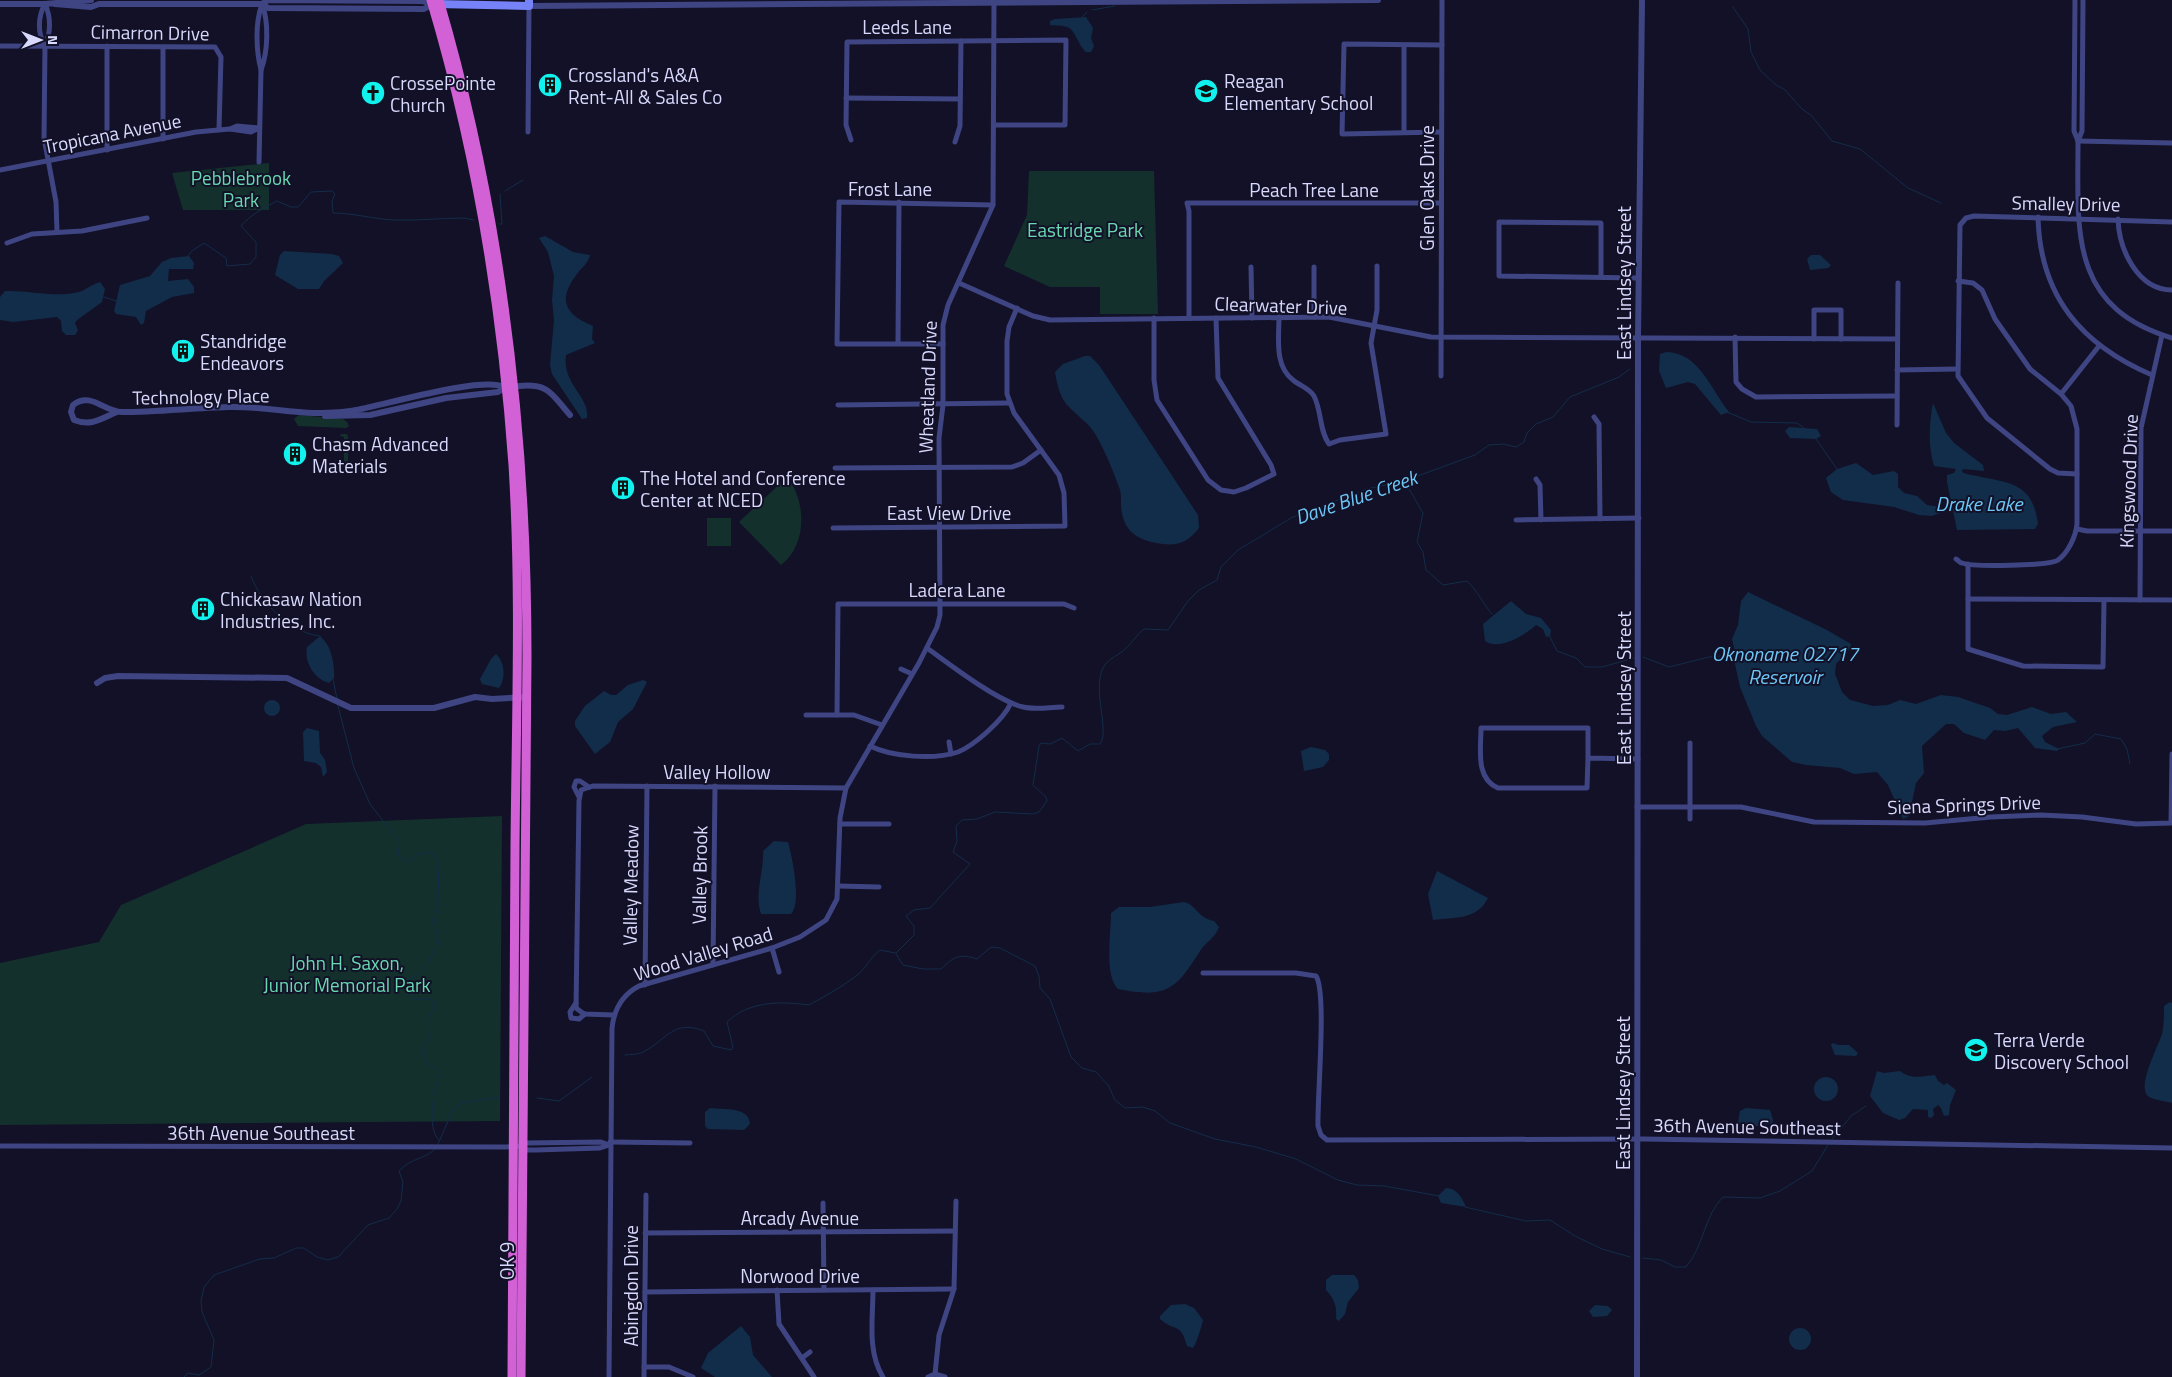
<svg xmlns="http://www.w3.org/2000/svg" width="2172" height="1377" font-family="'Titillium Web',sans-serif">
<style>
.green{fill:#14302c}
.water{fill:#122d4a}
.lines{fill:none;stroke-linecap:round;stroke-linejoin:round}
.stream{stroke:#122d4a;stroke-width:1}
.minor{stroke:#3f4583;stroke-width:5}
.tertiary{stroke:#3f4583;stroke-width:6}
.secondary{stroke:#7682f7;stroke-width:8}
.trunk{stroke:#d261d6;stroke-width:9}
.labels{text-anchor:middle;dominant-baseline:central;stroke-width:4;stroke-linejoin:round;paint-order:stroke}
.street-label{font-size:19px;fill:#d9d9fd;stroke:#121127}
.poi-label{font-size:19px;fill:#d9d9fd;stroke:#121127;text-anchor:start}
.park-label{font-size:19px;fill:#68d9b0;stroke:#121127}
.water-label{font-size:20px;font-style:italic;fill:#6dc7f6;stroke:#121127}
</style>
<rect width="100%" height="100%" fill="#121127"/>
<!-- green -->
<g class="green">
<polygon points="269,163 269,210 183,210 172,173"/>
<polygon points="1029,171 1154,171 1158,314 1100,314 1100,287 1050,287 1004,266 1027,215"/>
<polygon points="299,415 343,419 347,422 349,426 346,428 298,426 294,419"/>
<polygon points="341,434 347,434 348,437 348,461 342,467 340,466 344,464 344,437 340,436"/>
<path d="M787 477C807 502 807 545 781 565L739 522Z"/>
<rect x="707" y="518" width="24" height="28"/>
<polygon points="502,816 500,1121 0,1125 0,963 99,942 121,905 306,824"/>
</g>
<!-- water -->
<g class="water">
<path d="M1086 17 1093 28 1091 38 1094 46 1091 52H1086C1078 45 1075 29 1067 27 1062 25 1055 26 1050 25V21L1055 19Z"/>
<path d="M545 236 573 252 590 255C588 264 582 267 577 274 557 300 565 315 593 326L592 339 595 343 566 355C562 385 590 396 587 418L582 419 552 374 550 365 554 320 552 300 554 276 548 252 539 238Z"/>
<polygon points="284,251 332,254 339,256 343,263 324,281 319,289 298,289 275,275 280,255"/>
<polygon points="1811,255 1820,255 1831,265 1828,268 1810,270 1807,259"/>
<polygon points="189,256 194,263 193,269 169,269 168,281 188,279 194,287 194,293 172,297 146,311 144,323 141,325 136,317 116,314 114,311 120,285 150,276 162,262 171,258"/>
<path d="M100 282 105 289 102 302 77 320 75 323 78 330 75 335H66L62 331 61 321 57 317 13 322 0 320V297L5 291C29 290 55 298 79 292 86 290 92 284 100 282Z"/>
<path d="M1666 352C1699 352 1711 390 1729 412L1721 415 1695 384 1688 382 1666 388 1659 371 1660 354Z"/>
<path d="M1085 356H1090L1099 365 1198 515 1199 528C1189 541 1179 546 1163 544 1142 541 1126 535 1122 513 1120 505 1122 497 1120 490 1114 473 1106 453 1097 437 1090 423 1079 418 1069 407 1060 398 1057 384 1055 372L1063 364Z"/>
<path d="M1933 403 1946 433 1954 443 1983 465 1984 471 1963 469 1962 472C1967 475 1974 475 1981 477 2014 483 2033 486 2038 524L2035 529 1957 530 1947 482V475L1954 473 1956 469 1934 466C1928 446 1929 424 1933 403Z"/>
<polygon points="1789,427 1817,429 1821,436 1816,439 1790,438 1785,431"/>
<polygon points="1856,463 1873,475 1894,471 1898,474 1898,487 1904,493 1917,496 1927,505 1941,507 1940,513 1932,516 1919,515 1894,507 1843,500 1831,492 1826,478 1837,469"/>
<polygon points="1748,592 1827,630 1851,644 1850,649 1836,664 1835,674 1842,692 1850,700 1858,702 1873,706 1888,705 1900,700 1916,704 1941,695 1958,697 1990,708 1998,714 2007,715 2032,707 2051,714 2066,712 2077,722 2053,727 2042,736 2045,742 2059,749 2057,751 2035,748 2018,728 2005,731 1994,730 1985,740 1964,733 1954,724 1946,724 1922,746 1924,773 1916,783 1909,816 1903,819 1888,785 1877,772 1854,774 1840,768 1806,765 1792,762 1762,736 1756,726 1740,687 1733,655 1735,652 1732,639 1738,625 1741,601"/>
<path d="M1511 601 1526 614 1541 618 1551 630 1550 636 1546 637 1543 629 1536 625C1525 635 1500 651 1485 641L1483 624Z"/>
<path d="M319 637C331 641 335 667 334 678L329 683C314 679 304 662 307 647Z"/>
<path d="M496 654C505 662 506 679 499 688L482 684 480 679 491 659Z"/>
<polygon points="643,680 647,682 633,709 618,722 610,742 595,754 575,726 575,721 585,706 604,691 611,695 616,695 628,685"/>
<circle cx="272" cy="708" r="8"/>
<polygon points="307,728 319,731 320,753 325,760 327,772 323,777 321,767 316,763 304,761 303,732"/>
<polygon points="1311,747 1325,750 1329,754 1329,760 1323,767 1304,771 1301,751"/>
<path d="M774 841 788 842C792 856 802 903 791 914H761C754 893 764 873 763 851Z"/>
<path d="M1437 871 1488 898C1477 920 1456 917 1433 920L1428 894Z"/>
<path d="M1184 902C1197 905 1196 917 1214 921L1219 927C1216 937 1206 942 1200 951 1176 989 1167 999 1118 989 1104 975 1111 933 1111 913L1119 907H1150Z"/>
<path d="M2170 1002 2172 1003V1103C2165 1101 2155 1100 2149 1097 2135 1089 2159 1045 2162 1034 2164 1025 2164 1015 2164 1006Z"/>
<polygon points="1833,1043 1838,1045 1849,1045 1858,1053 1856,1056 1835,1055 1831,1045"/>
<path d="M1877 1071 1884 1073 1900 1071C1911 1080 1923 1076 1935 1075L1938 1081 1944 1085 1947 1083 1956 1090 1950 1105 1949 1115 1944 1116 1941 1108 1938 1105 1933 1109 1934 1115 1931 1118 1928 1117V1110L1913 1109 1905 1118 1899 1120 1883 1113 1870 1096Z"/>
<circle cx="1826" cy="1089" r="12"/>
<path d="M710 1108C723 1110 749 1106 750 1124L744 1130 708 1129 705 1126V1112Z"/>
<polygon points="1746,1108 1770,1110 1773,1120 1772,1124 1756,1126 1738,1123 1740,1111"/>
<path d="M1446 1188C1457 1188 1462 1198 1466 1207L1441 1203 1438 1196Z"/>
<path d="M1332 1275H1354L1358 1280 1359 1288 1348 1302 1345 1314 1339 1321 1336 1319C1337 1308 1335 1299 1326 1290V1280Z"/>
<path d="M1185 1304 1194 1308 1203 1320C1202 1325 1196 1345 1193 1348L1187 1346C1180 1321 1176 1333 1160 1319V1316L1171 1305Z"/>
<polygon points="1595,1305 1608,1306 1612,1310 1607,1316 1593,1317 1589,1311"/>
<polygon points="741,1326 750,1337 753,1355 772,1377 715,1377 701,1368 708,1353"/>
<circle cx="1800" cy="1339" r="11"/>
</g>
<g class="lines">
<!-- stream -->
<g class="stream">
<polyline points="1733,7 1748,29 1751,52 1760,70 1776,85 1784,89 1802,109 1812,116 1832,141 1860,149 1908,188 1941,203"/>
<polyline points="1092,10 1115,6"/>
<polyline points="1082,17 1087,12"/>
<polyline points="505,191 523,180"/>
<polyline points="499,224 502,224 500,194"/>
<path d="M187 257 192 251 204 243 226 258 227 266 250 264 256 257V242L241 226C250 215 264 208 277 201L291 207H298L311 192 332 191 335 194 332 201 333 213C353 213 373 219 394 220 417 221 441 218 464 218L474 220"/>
<polyline points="104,297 116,301"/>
<polyline points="1727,412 1751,422 1797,423 1804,428"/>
<polyline points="1816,439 1837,469"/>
<path d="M1405 482 1423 513 1417 542 1423 552 1426 570 1443 585 1467 581C1478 591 1483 604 1492 614"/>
<path d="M251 576C261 604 291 633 320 636L322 639"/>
<polyline points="1549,635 1557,651 1576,658 1585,667 1602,667 1634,658"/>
<polyline points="1643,657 1669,667 1709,657 1733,655"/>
<polyline points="333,679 337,699"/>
<path d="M338 706 354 768 370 804 397 839 399 857 407 862 420 854 432 852 438 862 439 902 434 921 439 943C431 956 424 976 408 979L404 985 414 999H431L435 1003 434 1009 429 1017 430 1035 422 1049 427 1062 440 1072C434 1088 426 1128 439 1140"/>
<polyline points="2057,749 2085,743 2095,734 2121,739 2127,749 2130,764"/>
<path d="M896 953 914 935V926L906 916 914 910 930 908 970 864 953 852 957 841 956 826 962 820 977 819 995 812 1033 814 1039 812 1047 801 1046 797 1033 785 1039 746 1041 743 1050 744 1062 738 1078 751 1090 744H1100C1110 731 1092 690 1103 668 1108 659 1115 657 1123 651 1131 645 1136 635 1144 629L1168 630 1188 601 1199 590 1217 580 1221 567 1238 550 1291 518 1367 489 1404 481 1475 455 1489 445 1503 444 1516 447 1524 442 1527 433 1536 424 1553 417 1570 397 1619 377 1630 369"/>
<path d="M896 954 903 965 923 969H941C953 957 960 953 977 959L991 947 1000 948 1035 966 1039 976 1040 988 1050 999 1071 1057 1082 1068 1096 1072 1108 1085 1115 1100 1125 1108 1143 1107 1155 1111 1170 1123 1215 1139 1256 1147 1296 1159 1338 1180 1357 1185 1384 1186 1439 1196"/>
<path d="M625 1055C631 1054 639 1055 645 1051 667 1039 674 1019 704 1031L713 1046 731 1050 733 1047 727 1022C749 1001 780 1001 809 1005 825 996 842 987 856 976 867 968 870 957 880 950L895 953"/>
<polyline points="537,1098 559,1101 592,1077"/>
<polyline points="1832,1139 1851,1116 1866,1106"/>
<polyline points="438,1144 453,1110 460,1103 500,1097"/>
<polyline points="1465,1207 1526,1221 1550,1220 1575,1236 1602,1249 1630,1257"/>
<path d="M1643 1258 1661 1260 1675 1267H1686C1704 1246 1704 1216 1723 1197L1760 1198 1780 1191 1812 1171 1828 1145"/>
<path d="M184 1377 188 1373 199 1375 211 1367 214 1340 202 1312 201 1301 204 1287 214 1275 260 1259 274 1258 296 1248H304L317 1257 328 1260 338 1257 368 1225 389 1218 397 1209 401 1201 403 1182 399 1171C412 1157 424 1160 435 1149"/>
</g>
<!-- minor -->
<g class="minor">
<polyline points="2075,0 2074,131 2078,141"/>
<path d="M2083 0 2082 131 2078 141C2078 229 2068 307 2172 338"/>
<path d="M45 4C51 17 51 33 45 45L44 138 56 202 57 232"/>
<path d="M45 4C38 16 37 34 45 45"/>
<path d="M262 4C269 22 268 52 261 70 256 50 255 23 262 4Z"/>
<polyline points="0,46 215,47 221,57 219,129"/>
<polyline points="107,46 107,150"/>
<polyline points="846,98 960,99"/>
<polygon points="237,126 259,128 251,132 230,129"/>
<polyline points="528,132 529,6"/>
<polyline points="1404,132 1404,46"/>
<polyline points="1441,132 1342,134 1344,44 1442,45"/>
<polyline points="163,139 163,47"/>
<polyline points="851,140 846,125 847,42 1066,40 1065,125 995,125"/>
<polyline points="2078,141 2172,143"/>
<polyline points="955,142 960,126 961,41"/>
<polyline points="259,162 261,70"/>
<polyline points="0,170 196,132 230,129"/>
<path d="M2038 217C2040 297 2082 345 2152 375"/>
<path d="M2118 219C2119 250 2138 290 2172 290"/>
<polyline points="7,243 32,234 82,231 147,218"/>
<polyline points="1251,267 1252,318"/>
<polyline points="1314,267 1314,317"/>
<polyline points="1601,277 1601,223 1499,222 1499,276 1638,278"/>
<polyline points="959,283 1033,316 1050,320 1329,317 1431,337 1897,339"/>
<path d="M1279 317C1279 337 1274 366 1293 380 1300 386 1309 388 1314 396 1322 412 1319 430 1329 444L1340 440 1386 434 1371 343 1377 310V266"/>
<polyline points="1154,318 1154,380 1157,400 1208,480 1221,490 1234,492 1246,488 1274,474 1271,465 1218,378 1216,318"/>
<polyline points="1189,318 1189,211 1187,203 1441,203"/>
<polyline points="1735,337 1736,382 1742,389 1756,397 1897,396"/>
<polyline points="1814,339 1814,310 1841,310 1841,339"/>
<polyline points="898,343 899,202"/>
<polyline points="943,344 837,344 839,202 993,205"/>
<polyline points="1897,370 1957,369"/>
<polyline points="1441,376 1442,0"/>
<polyline points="2061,394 2099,346"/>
<polyline points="838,405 1009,403"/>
<polyline points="1594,417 1599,424 1600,519"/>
<polyline points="1897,425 1898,283"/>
<polyline points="835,468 1012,467 1023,463 1041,450"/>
<polyline points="2077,474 2058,473 2050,469 1987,418 1958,376 1960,225 1966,218 1974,216 2172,222"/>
<polyline points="1536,479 1540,485 1541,520"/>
<polyline points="1516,520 1639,518"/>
<polyline points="833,528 1065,526 1064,493 1059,475 1014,413 1007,394 1007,341 1009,327 1017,308"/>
<polyline points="2077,529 2087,531 2172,531"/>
<path d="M1956 559C1958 560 1960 563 1962 563 1972 567 2050 566 2058 560 2068 553 2076 536 2077 524V429L2071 406 2061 394 2030 369 1995 319 1982 290 1973 283 1958 281"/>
<polyline points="1968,564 1968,649 2023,666 2103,667 2104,600"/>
<polyline points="1968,599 2172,600"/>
<polyline points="2140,600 2141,428 2162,335"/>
<path d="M927 648C949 664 997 701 1023 707 1035 710 1050 707 1062 707"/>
<polyline points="901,669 912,674"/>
<polyline points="806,715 854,715 882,725"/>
<polyline points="837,715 838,604 1064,604 1074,608"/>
<polyline points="949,742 951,754"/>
<path d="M870 746C892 757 934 760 958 752 975 745 1003 720 1011 703"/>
<path d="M1588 758 1587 788H1498C1475 778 1481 749 1481 728H1588V758L1638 759"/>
<polyline points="579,797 574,787 576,781 580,781 589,787"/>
<polyline points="1637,807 1741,807 1814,822 1925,823 1991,817 2041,815 2082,817 2136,824 2171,823 2172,754"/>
<polyline points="1690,819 1690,743"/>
<polyline points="840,824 889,824"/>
<polyline points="838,886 879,887"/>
<polyline points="772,948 779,972"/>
<polyline points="713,965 715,786"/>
<path d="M1203 973H1296L1316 976C1327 992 1317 1099 1318 1126L1321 1135 1327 1140 1644 1139 2172 1148"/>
<polyline points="645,985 647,786"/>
<polyline points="576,1003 570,1012 571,1018 579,1019 585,1014"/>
<polyline points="614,1015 584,1014 576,1008 579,801 581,790 593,786 846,788"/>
<polyline points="610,1142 690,1143"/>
<polyline points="0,1146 505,1147 523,1146 527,1143 601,1142 609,1145"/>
<polyline points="523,1146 527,1150 536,1150 600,1148 609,1145"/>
<polyline points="823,1203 824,1290"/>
<polyline points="645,1233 955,1231"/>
<polyline points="777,1290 779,1324 814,1377"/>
<path d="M873 1290C873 1318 867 1352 883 1377"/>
<polyline points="645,1292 954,1289"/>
<polyline points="802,1358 810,1352"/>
<polyline points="644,1367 669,1367 693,1377"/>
<polyline points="935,1374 939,1335 954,1289 956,1201"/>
<path d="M609 1377 612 1028C614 1009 622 995 639 986L772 948 800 937 826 920 837 899 840 818 846 788 919 663 937 627 940 615 939 438 943 405V325L948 305 993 205 994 2"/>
<polyline points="644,1377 646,1195"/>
<polyline points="928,1377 935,1374 945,1377"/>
</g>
<!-- tertiary -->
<g class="tertiary">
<polyline points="0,4 45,4 91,0"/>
<polyline points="55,4 91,7 99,4 262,4 268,8 424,9 433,4"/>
<polyline points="262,4 268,0 422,1 431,4"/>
<polyline points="529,6 1378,0"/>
<path d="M117 412C102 418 92 427 74 420L71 412 73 405C91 391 104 412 122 412 157 412 192 408 228 407 257 406 285 412 314 413 328 413 343 413 356 410 385 405 481 376 504 387"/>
<path d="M325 416 370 415 446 398 498 392C505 386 510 386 519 386 550 383 552 395 570 415"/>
<polyline points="97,683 105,678 118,676 287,678 351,708 434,708 475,697 492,699 527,697"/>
<polyline points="1637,1377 1638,338 1642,0"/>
</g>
<!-- secondary -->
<polyline class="secondary" points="436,4 529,6 529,0"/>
<!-- trunk -->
<g class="trunk">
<path d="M431 0C476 151 502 308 513 465 521 592 516 721 515 848 514 1024 513 1201 512 1377"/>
<path d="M439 0C502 214 527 434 527 657L521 1377"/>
</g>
</g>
<!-- icons -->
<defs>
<g id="building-disc" transform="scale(1.25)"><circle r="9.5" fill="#11f1ed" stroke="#121127"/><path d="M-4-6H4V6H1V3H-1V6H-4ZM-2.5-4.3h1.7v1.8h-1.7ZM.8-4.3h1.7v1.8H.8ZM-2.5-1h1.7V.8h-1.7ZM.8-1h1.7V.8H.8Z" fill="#111"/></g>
<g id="school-disc" transform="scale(1.25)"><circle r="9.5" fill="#11f1ed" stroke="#121127"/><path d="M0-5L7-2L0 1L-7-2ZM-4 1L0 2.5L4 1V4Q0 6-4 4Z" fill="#111"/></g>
<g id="church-disc" transform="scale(1.25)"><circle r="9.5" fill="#11f1ed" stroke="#121127"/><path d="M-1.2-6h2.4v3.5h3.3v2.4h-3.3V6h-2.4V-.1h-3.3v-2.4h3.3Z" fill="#111"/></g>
</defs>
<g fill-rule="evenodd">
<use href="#building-disc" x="550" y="85"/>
<use href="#school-disc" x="1206" y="91"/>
<use href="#church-disc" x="373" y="93"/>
<use href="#building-disc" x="183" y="351"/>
<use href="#building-disc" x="295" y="454"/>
<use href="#building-disc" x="623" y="488"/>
<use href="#building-disc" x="203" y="609"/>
<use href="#school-disc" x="1976" y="1050"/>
</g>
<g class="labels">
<!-- street labels -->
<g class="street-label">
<text x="907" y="26">Leeds Lane</text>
<text transform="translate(150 32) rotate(1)">Cimarron Drive</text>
<text transform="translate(112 133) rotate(-11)">Tropicana Avenue</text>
<text x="890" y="188">Frost Lane</text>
<text transform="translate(1426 188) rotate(-90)">Glen Oaks Drive</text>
<text x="1314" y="189">Peach Tree Lane</text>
<text transform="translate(2066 203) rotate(1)">Smalley Drive</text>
<text transform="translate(1623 283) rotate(-90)">East Lindsey Street</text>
<text transform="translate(1281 305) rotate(2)">Clearwater Drive</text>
<text transform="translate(927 387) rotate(-88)">Wheatland Drive</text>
<text transform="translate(201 396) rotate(-1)">Technology Place</text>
<text transform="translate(2128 481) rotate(-88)">Kingswood Drive</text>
<text x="949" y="512">East View Drive</text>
<text x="957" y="589">Ladera Lane</text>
<text transform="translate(1623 688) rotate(-90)">East Lindsey Street</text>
<text x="717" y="771">Valley Hollow</text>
<text transform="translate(1964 804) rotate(-2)">Siena Springs Drive</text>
<text transform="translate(699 875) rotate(-89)">Valley Brook</text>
<text transform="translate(630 885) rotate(-89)">Valley Meadow</text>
<text transform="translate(703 953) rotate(-17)">Wood Valley Road</text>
<text transform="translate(1622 1093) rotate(-90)">East Lindsey Street</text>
<text transform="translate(1747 1126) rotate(1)">36th Avenue Southeast</text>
<text x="261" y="1132">36th Avenue Southeast</text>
<text x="800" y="1217">Arcady Avenue</text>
<text transform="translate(506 1261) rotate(-90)">OK 9</text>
<text x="800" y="1275">Norwood Drive</text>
<text transform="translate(630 1286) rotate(-90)">Abingdon Drive</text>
</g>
<!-- poi labels -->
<g class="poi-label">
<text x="568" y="74">Crossland's A&amp;A<tspan x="568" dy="22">Rent-All &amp; Sales Co</tspan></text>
<text x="1224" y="80">Reagan<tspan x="1224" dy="22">Elementary School</tspan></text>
<text x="390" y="82">CrossePointe<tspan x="390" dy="22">Church</tspan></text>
<text x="200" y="340">Standridge<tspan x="200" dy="22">Endeavors</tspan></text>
<text x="312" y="443">Chasm Advanced<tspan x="312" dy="22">Materials</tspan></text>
<text x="640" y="477">The Hotel and Conference<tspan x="640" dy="22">Center at NCED</tspan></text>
<text x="220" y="598">Chickasaw Nation<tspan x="220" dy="22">Industries, Inc.</tspan></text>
<text x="1994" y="1039">Terra Verde<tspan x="1994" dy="22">Discovery School</tspan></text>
</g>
<!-- park labels -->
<g class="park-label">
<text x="241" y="177">Pebblebrook<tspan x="241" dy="22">Park</tspan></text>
<text x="1085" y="229">Eastridge Park</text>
<text x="347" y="962">John H. Saxon,<tspan x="347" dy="22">Junior Memorial Park</tspan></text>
</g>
<!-- water labels -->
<g class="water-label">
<text transform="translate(1356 497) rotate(-19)">Dave Blue Creek</text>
<text x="1979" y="503">Drake Lake</text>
<text x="1785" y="653">Oknoname 02717<tspan x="1785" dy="23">Reservoir</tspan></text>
</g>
</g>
<!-- north arrow -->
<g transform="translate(40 40) rotate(90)" stroke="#121127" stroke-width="4" paint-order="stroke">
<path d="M0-4L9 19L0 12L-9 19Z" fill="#d9d9fd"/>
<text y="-8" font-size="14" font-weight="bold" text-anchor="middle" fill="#d9d9fd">N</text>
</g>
</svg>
